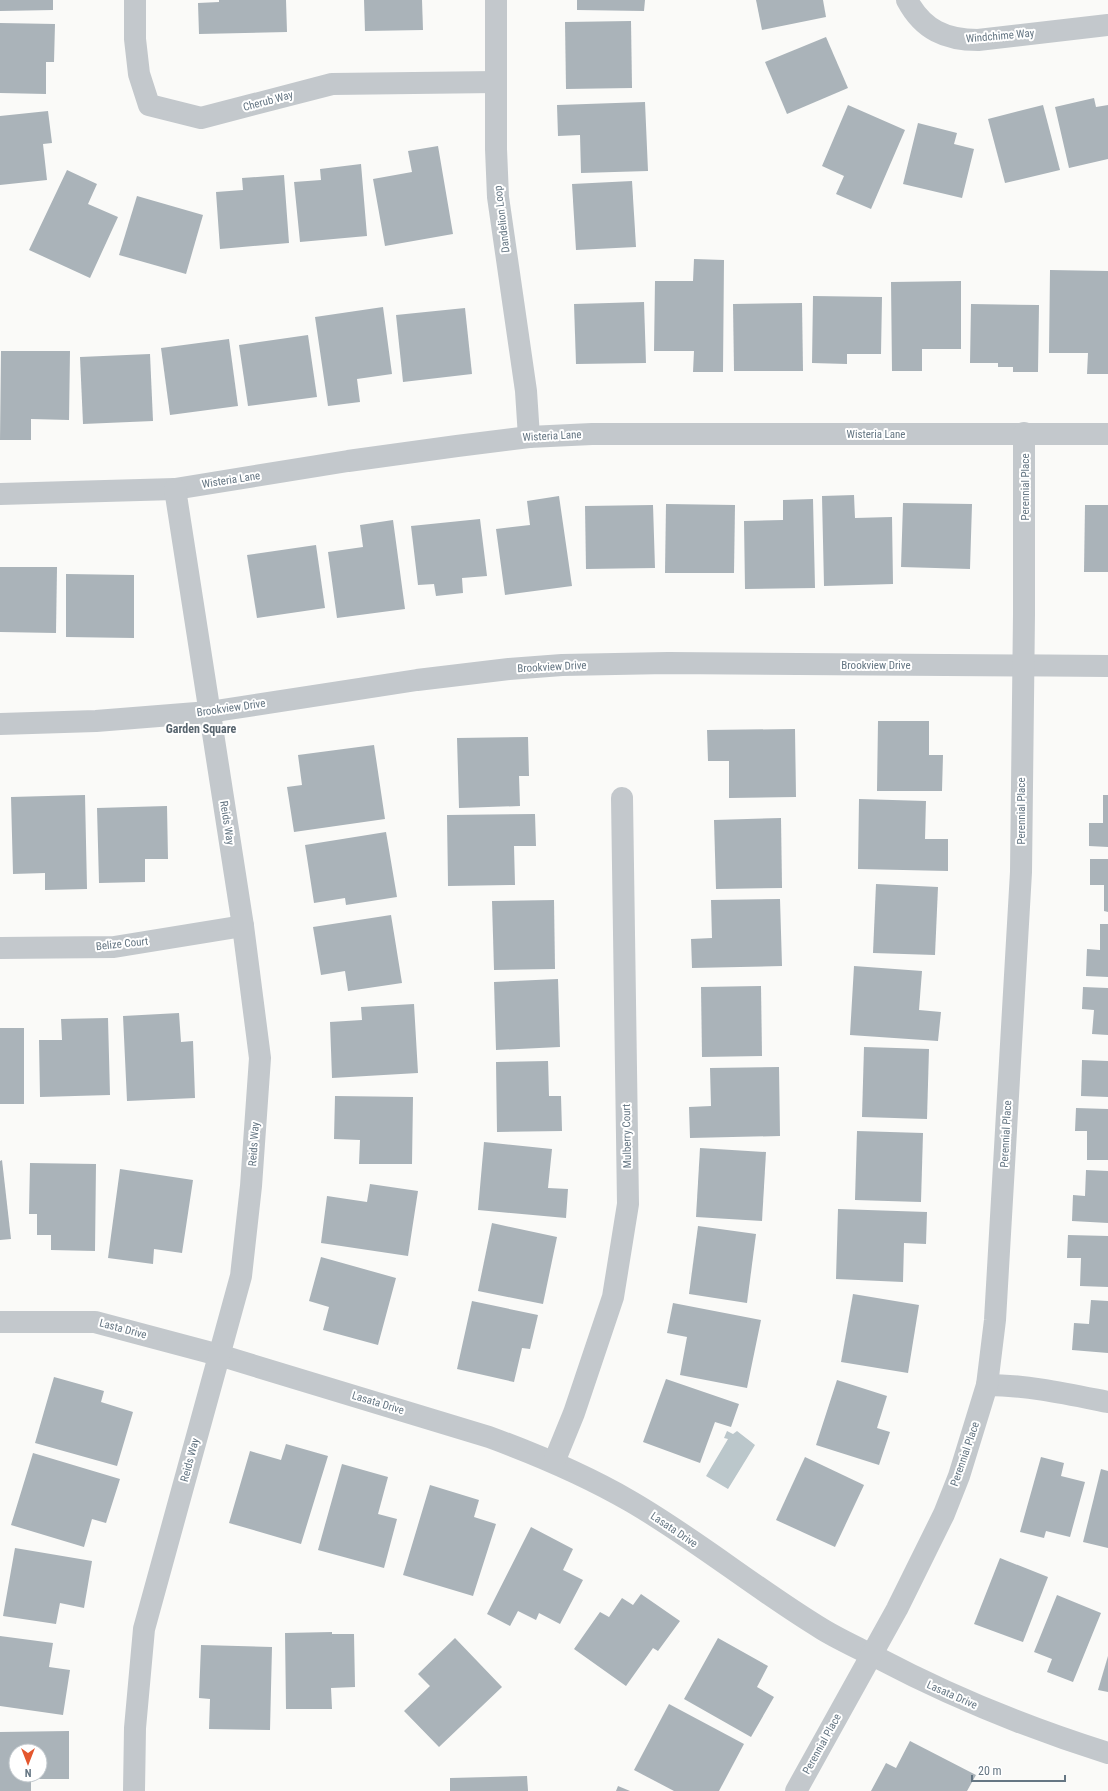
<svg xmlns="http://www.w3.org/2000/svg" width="1108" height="1791" font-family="'Roboto Condensed',sans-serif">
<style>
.water{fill:#bbc7cb}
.building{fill:#aab3b9;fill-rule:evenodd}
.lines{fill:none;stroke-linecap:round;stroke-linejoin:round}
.minor{stroke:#c3c8cc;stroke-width:22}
.labels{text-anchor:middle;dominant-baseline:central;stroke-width:4;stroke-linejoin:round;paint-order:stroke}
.street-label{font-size:11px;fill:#657683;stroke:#fff}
.neighbourhood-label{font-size:12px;font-weight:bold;fill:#57646e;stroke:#fff}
</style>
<rect width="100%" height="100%" fill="#fafaf8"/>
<!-- water -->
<polygon class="water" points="727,1431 733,1434 737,1431 755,1445 728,1489 706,1476 728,1439 724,1438"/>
<!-- building -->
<g class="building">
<polygon points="0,0 53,0 53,10 0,11"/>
<polygon points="219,0 286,0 287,32 199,34 198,3 219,2"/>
<polygon points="364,0 422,0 423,30 365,31"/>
<polygon points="577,0 645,0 644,11 577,10"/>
<polygon points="756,0 823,0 826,17 762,30"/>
<polygon points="631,21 632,88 566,89 565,22"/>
<polygon points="0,23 55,24 54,62 46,62 46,94 0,93"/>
<polygon points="826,37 848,88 787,114 765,62"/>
<polygon points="1094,98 1096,107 1108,105 1108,159 1069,168 1055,107"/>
<polygon points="645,102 648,171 581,173 580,135 558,136 557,105"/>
<polygon points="848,105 905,130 871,209 836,194 844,176 822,166"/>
<polygon points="1043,105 1060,170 1005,183 988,119"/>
<polygon points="48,111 52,143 43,144 47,180 0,185 0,116"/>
<polygon points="918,123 957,133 954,144 974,149 962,198 903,184"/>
<polygon points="438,146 453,234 385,246 373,179 412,172 408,151"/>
<polygon points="361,164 367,236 300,242 294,182 321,180 320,169"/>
<polygon points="67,170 97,184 88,204 118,217 90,278 29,250"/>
<polygon points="284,175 289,243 220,249 216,192 243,190 242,178"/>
<polygon points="632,181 636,247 576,250 572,184"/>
<polygon points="137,196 203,215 186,274 119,255"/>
<polygon points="694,259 724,260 723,372 693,372 694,351 654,351 655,281 693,281"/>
<polygon points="1050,270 1108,271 1108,374 1087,374 1088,353 1049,353"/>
<polygon points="961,281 961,349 922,349 922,371 892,371 891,282"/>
<polygon points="813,296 882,297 881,354 847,354 847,364 812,363"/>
<polygon points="644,302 646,363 576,364 574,304"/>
<polygon points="802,303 803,371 734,371 733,304"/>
<polygon points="971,304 1039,305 1038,372 1013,372 1013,367 998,367 998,363 970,363"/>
<polygon points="383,307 392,374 357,379 360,402 328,406 315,317"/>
<polygon points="465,308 472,374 403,382 396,315"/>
<polygon points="308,335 317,397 248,406 239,345"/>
<polygon points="229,339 238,406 170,415 161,348"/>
<polygon points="1,351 70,351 69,420 31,419 31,440 0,440"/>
<polygon points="150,354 153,421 83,424 80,357"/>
<polygon points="854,495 855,518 892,517 893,584 824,586 822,496"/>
<polygon points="559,496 572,586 505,595 496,529 530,525 527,501"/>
<polygon points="813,499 815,588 745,589 744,521 783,520 783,500"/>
<polygon points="903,503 972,504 970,569 901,567"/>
<polygon points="666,504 735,505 734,573 665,573"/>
<polygon points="653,505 655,568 586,569 585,506"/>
<polygon points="1085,505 1108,505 1108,572 1084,572"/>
<polygon points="480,519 487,576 462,578 463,593 436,596 434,584 418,585 411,526"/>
<polygon points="393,520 405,609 337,618 328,552 363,547 360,525"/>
<polygon points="316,545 325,608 257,618 247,555"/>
<polygon points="0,567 57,567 56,633 0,632"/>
<polygon points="66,574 134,575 134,638 66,637"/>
<polygon points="878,721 929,721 929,755 943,755 942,791 877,791"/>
<polygon points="795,729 796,797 729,798 729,761 708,761 707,730"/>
<polygon points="528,737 529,776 519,776 520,806 459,808 457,738"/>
<polygon points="374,745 385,819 294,832 287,787 302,785 298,755"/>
<polygon points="85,795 87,889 45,890 45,873 13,874 11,797"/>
<polygon points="1103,795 1108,795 1108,847 1089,846 1089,823 1103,823"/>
<polygon points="859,799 926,801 925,839 948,839 948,871 858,869"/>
<polygon points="167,806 168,859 145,859 145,882 99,883 97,808"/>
<polygon points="535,814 536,846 514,846 515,885 448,886 447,815"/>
<polygon points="781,818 782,888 716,889 714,820"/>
<polygon points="386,832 397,897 346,905 345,898 314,903 305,845"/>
<polygon points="1090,859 1108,859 1108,912 1104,911 1104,885 1090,885"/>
<polygon points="876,884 938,887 935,955 873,953"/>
<polygon points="780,899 782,966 692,968 691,939 712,938 711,900"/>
<polygon points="554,900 555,969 494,970 492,901"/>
<polygon points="391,915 402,983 348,991 345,971 321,975 313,927"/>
<polygon points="1100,924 1108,924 1108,977 1086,976 1087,949 1100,950"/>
<polygon points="854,966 922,971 919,1010 941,1012 938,1041 850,1035"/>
<polygon points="558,979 560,1047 496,1050 494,982"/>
<polygon points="761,986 762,1056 702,1057 701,987"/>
<polygon points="1083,987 1108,988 1108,1035 1092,1034 1094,1010 1082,1009"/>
<polygon points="414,1004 418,1073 332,1078 330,1022 362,1020 361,1007"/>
<polygon points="179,1013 181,1042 193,1041 195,1098 127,1101 123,1016"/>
<polygon points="108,1018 110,1095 40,1097 39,1040 62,1040 61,1019"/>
<rect x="0" y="1028" width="24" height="76"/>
<polygon points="864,1047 929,1049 927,1119 862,1117"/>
<polygon points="1082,1060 1108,1061 1108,1097 1081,1096"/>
<polygon points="548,1061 549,1096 561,1096 562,1131 497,1132 496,1062"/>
<polygon points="779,1067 780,1136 690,1138 689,1107 711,1106 710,1068"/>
<polygon points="335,1096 413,1097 412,1164 359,1164 360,1140 334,1139"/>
<polygon points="1076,1108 1108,1109 1108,1160 1087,1160 1087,1131 1075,1131"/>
<polygon points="857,1131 923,1133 921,1202 855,1200"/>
<polygon points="484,1142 552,1149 548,1188 568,1189 566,1218 478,1210"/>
<polygon points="700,1148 766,1152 762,1221 696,1217"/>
<polygon points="2,1160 11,1239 0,1240 0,1161"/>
<polygon points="30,1163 96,1164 95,1251 51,1250 51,1235 37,1235 37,1214 29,1214"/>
<polygon points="120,1169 193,1180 182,1253 154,1249 153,1264 108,1258"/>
<polygon points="1086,1170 1108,1171 1108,1223 1072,1221 1073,1195 1085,1196"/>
<polygon points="370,1184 418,1191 408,1256 321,1243 327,1196 367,1202"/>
<polygon points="838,1209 927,1212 926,1244 904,1243 903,1282 836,1279"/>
<polygon points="492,1223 557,1237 543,1304 478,1291"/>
<polygon points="698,1226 756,1234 747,1303 689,1294"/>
<polygon points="1068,1235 1108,1236 1108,1287 1080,1286 1081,1258 1067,1258"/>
<polygon points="321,1257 396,1278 378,1345 323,1330 329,1307 309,1301"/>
<polygon points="853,1294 919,1305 908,1373 841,1362"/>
<polygon points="1091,1300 1108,1301 1108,1353 1072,1350 1074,1323 1089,1324"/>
<polygon points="472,1301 538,1315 530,1349 522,1348 514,1382 457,1369"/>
<polygon points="673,1303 761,1320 747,1388 680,1375 687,1337 667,1333"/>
<polygon points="54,1377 104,1391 101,1402 133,1412 117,1466 35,1443"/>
<polygon points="666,1379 739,1404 731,1427 715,1422 700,1463 643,1442"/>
<polygon points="837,1380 887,1396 877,1428 890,1432 879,1465 816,1445"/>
<polygon points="286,1444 328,1456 301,1544 229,1523 250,1451 281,1460"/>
<polygon points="33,1453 120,1479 106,1523 92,1519 84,1547 11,1525"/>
<polygon points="805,1457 864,1485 835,1547 776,1520"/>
<polygon points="1041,1457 1064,1463 1061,1476 1085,1482 1070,1537 1046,1531 1044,1538 1020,1532"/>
<polygon points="342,1464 388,1477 378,1514 397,1519 384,1568 318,1550"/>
<polygon points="1101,1469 1108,1471 1108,1548 1083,1542"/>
<polygon points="430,1485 479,1500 474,1517 496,1524 473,1596 403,1575"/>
<polygon points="531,1527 573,1549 563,1570 583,1580 560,1624 539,1613 536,1620 518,1611 510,1626 487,1614"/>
<polygon points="15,1548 92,1561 84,1608 60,1603 56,1624 3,1616"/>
<polygon points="1000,1558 1048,1577 1023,1642 974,1624"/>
<polygon points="641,1594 680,1621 658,1651 653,1648 626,1686 574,1649 600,1612 609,1617 622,1598 633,1605"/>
<polygon points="1057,1595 1101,1613 1073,1682 1047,1672 1052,1659 1034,1652"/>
<polygon points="332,1632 332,1634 354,1634 355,1687 331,1688 332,1709 286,1709 285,1633"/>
<polygon points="0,1636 53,1643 49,1667 70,1670 63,1715 0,1706"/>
<polygon points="455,1638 502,1687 439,1747 404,1711 430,1686 418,1674"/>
<polygon points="718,1638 768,1666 757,1687 774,1697 751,1737 684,1699"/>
<polygon points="201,1645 272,1647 270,1730 209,1729 210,1699 199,1698"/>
<polygon points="1108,1656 1108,1692 1098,1690"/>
<polygon points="669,1704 744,1744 719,1791 674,1791 634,1770"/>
<path d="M69 1731V1779H31V1791H0V1732ZM16 1751H40V1775H16Z"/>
<polygon points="910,1741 976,1775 967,1791 871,1791 886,1763 896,1768"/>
<polygon points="527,1776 528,1791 450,1791 450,1778"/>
<polygon points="618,1786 630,1791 616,1791"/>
</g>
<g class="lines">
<!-- minor -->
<g class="minor">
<polyline points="135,0 135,39 139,74 149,105 201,118 332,84 496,82"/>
<polyline points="496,0 496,149 498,197 526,391 529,437"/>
<path d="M907 0C923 30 946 40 978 40L1108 25"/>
<polyline points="0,494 175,489 348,461 457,446 529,437 592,434 1108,434"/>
<polyline points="0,724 96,721 209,712 417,680 509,669 562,665 668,663 1108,666"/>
<polyline points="0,948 114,947 243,926"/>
<path d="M0 1322H95L219 1355 489 1437C538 1455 585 1475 630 1501 696 1539 756 1589 822 1629 840 1640 860 1649 878 1658 952 1697 1028 1728 1108 1753"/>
<path d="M987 1385C1028 1385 1068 1394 1108 1402"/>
<polyline points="554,1462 574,1413 613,1297 628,1204 622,798"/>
<polyline points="134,1791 135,1728 144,1629 241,1276 251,1186 260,1058 243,926 175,489"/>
<polyline points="796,1791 897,1609 944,1514 959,1476 987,1385 995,1320 1021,872 1024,614 1024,433"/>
</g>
</g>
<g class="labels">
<!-- street labels -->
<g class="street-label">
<text transform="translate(1000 36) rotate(-5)">Windchime Way</text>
<text transform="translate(268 101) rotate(-15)">Cherub Way</text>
<text transform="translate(502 219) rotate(-97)">Dandelion Loop</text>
<text x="876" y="434">Wisteria Lane</text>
<text transform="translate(552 436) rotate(-3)">Wisteria Lane</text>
<text transform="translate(231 480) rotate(-9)">Wisteria Lane</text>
<text transform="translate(1025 487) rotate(-90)">Perennial Place</text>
<text x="876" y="665">Brookview Drive</text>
<text transform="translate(552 667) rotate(-3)">Brookview Drive</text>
<text transform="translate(231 708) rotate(-8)">Brookview Drive</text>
<text transform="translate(1021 811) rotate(-90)">Perennial Place</text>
<text transform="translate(227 823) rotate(81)">Reids Way</text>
<text transform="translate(122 944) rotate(-6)">Belize Court</text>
<text transform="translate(1006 1134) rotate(-87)">Perennial Place</text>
<text transform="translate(627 1136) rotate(-91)">Mulberry Court</text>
<text transform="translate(254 1144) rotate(-86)">Reids Way</text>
<text transform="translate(123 1329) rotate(15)">Lasta Drive</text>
<text transform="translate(378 1403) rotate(17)">Lasata Drive</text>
<text transform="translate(965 1454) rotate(-71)">Perennial Place</text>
<text transform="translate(190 1460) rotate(-75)">Reids Way</text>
<text transform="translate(674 1530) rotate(34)">Lasata Drive</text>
<text transform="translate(952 1695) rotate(24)">Lasata Drive</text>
<text transform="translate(822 1744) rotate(-61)">Perennial Place</text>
</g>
<!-- neighbourhood labels -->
<g class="neighbourhood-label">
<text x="201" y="729">Garden Square</text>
</g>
</g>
<!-- north arrow -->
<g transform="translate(28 1763) rotate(180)"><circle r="19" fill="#ffffff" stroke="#c1c8cd"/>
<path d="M0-3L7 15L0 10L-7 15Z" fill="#e4572e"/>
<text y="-6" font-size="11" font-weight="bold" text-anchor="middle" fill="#657683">N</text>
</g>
<!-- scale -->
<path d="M972 1775v6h93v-6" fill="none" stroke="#657683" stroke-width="2"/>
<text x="978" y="1775" font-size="12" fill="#657683" stroke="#ffffff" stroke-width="3" paint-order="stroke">20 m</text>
</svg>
